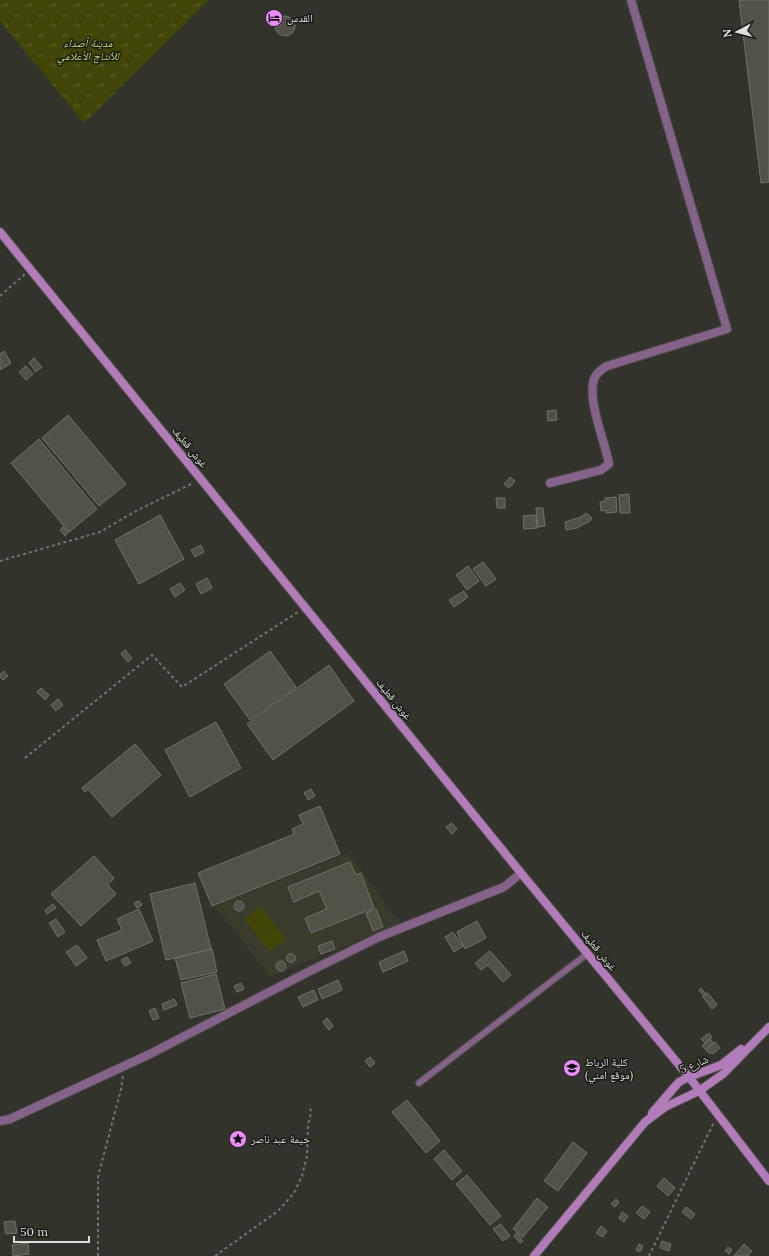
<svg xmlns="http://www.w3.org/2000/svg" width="769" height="1256" font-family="Lora,'Noto Naskh Arabic',serif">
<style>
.built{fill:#3a3b2d}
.grass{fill:#414505}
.park{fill:url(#park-tufts)}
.building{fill:#515349;stroke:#707168}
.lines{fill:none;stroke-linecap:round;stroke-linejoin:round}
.lane-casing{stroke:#4d4e47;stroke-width:8}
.street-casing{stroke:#4d4e47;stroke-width:10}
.secondary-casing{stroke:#4d4e47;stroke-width:10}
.path{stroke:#74756e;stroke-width:2;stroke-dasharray:3 3;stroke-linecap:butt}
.lane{stroke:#846289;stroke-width:5.5}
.street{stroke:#846289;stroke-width:8}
.secondary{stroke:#b27bba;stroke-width:8}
.labels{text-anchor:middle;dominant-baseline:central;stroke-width:3;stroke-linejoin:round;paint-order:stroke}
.poi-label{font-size:11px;fill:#ddded8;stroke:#1a1b17;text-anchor:start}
.park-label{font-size:11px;font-style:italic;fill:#d1db72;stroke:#1a1b17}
.street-label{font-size:11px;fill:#ddded8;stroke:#1a1b17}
</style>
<defs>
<pattern id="park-tufts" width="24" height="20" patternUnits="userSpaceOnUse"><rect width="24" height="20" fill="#414505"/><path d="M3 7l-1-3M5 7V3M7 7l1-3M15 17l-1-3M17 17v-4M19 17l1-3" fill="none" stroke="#5c5f29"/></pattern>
</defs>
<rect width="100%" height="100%" fill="#32332b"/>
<!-- built -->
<polygon class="built" points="348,853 400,923 270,977 215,906"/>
<!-- grass -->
<polygon class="grass" points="261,906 286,939 270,952 244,919"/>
<!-- park -->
<polygon class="park" points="0,0 209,0 84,123 0,21"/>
<!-- building -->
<g class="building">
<polygon points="739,0 769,0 769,182 761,183"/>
<circle cx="285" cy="26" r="10"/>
<polygon points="4,351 11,363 0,370 0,354"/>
<polygon points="34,358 42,367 36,372 29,363"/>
<polygon points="26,366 33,374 26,380 19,372"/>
<polygon points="556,410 557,420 548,421 547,411"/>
<polygon points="68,415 126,484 99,506 42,438"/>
<polygon points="39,439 97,509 69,532 11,463"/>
<polygon points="510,477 515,481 509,488 504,484"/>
<polygon points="629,494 630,513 620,513 619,495"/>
<polygon points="616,497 617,512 606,513 606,510 601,511 600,502 605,501 605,498"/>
<polygon points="496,498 505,498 505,508 497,508"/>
<polygon points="536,508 543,508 545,526 538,527"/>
<polygon points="586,513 592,518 590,521 577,528 566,530 565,522 581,517"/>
<polygon points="160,515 184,559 139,584 115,540"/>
<polygon points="536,515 537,528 524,529 523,516"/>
<polygon points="63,527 68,533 65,536 60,530"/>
<polygon points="201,545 204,552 195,557 191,550"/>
<polygon points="483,562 496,579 486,586 473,569"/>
<polygon points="468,566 479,581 467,590 456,575"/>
<polygon points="207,578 212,588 201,594 196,584"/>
<polygon points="180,583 185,590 175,597 170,589"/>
<polygon points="464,591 468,597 454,607 449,600"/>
<polygon points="125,650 132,658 128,662 121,654"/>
<polygon points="270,651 296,687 250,720 224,684"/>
<polygon points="329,665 354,701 273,760 247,724"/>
<polygon points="4,671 8,676 3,680 0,677 0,674"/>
<polygon points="41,688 49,695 45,700 37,692"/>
<polygon points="58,699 63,705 56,711 51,705"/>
<polygon points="216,722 241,768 190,797 165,750"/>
<polygon points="135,744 161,775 112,817 88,789 85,792 82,788"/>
<polygon points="311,789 315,796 308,800 304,793"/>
<polygon points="320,806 340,854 212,906 198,873 294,834 292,829 303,824 299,815"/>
<polygon points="452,823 457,829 452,834 446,827"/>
<polygon points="94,856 114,878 108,885 116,894 81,926 51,894"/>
<polygon points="350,862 356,875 361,873 374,908 311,933 305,918 327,909 319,891 294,902 288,887"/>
<polygon points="195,883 211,949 166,960 150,894"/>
<polygon points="139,901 142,905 137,908 134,903"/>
<circle cx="239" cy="906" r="5"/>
<polygon points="53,904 56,908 47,914 45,910"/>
<polygon points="139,909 153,941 106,961 97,940 122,930 117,919"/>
<polygon points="376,909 383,927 373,931 366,913"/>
<polygon points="56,919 65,932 58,937 49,923"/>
<polygon points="477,921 486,938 465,949 457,932"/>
<polygon points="453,932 463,946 454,952 445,937"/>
<polygon points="332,941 335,949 321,954 318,946"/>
<polygon points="77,945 87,958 76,966 66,952"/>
<polygon points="212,949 217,972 181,980 175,958"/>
<polygon points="404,951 408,961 383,972 379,962"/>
<polygon points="490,951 511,975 503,982 488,965 481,970 475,963"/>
<circle cx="291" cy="958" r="4.5"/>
<polygon points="127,957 131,963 125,966 121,960"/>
<circle cx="281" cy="966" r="5"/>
<polygon points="216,974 225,1009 190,1018 181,983"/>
<polygon points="338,980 342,990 322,999 318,989"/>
<polygon points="241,983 244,989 237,992 234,986"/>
<polygon points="701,988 706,994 704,996 699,990"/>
<polygon points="314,990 318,1000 303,1007 298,997"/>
<polygon points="708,993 717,1005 712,1009 703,997"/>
<polygon points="174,999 177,1005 164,1010 162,1004"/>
<polygon points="155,1008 159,1018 153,1020 149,1011"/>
<polygon points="327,1018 333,1026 329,1030 323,1022"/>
<polygon points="709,1033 712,1037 705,1043 701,1039"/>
<polygon points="710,1039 713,1043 706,1050 702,1046"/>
<polygon points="715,1042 720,1048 713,1054 711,1052 710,1054 706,1050"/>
<polygon points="370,1057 375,1063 370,1067 365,1061"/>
<polygon points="407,1100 440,1141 426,1153 392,1112"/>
<polygon points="573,1142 587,1153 558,1191 544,1181"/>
<polygon points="444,1150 462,1171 452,1180 434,1159"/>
<polygon points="467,1175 501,1216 490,1225 456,1184"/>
<polygon points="664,1178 675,1188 668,1196 657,1186"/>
<polygon points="537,1198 548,1207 523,1237 513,1229"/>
<polygon points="616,1199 619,1202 615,1207 611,1204"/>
<polygon points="642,1206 650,1212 644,1219 636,1213"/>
<polygon points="686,1207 695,1214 691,1219 682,1212"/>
<polygon points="622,1212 628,1216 624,1222 619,1218"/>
<polygon points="15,1221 17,1233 6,1234 4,1222"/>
<polygon points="501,1224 510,1236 503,1241 493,1229"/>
<polygon points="601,1226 607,1231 603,1237 596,1233"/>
<polygon points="517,1233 523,1241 520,1243 514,1236"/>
<polygon points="662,1241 671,1244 669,1251 660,1248"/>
<polygon points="28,1243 29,1254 13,1256 12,1245"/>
<polygon points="639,1244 643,1246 640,1252 636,1250"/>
<polygon points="744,1244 752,1251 748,1256 734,1256"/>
<polygon points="728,1247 732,1250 729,1254 725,1251"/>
</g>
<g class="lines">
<!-- lane casing -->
<g class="lane-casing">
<polyline id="lane" points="419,1083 587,954"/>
</g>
<!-- street casing -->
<g class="street-casing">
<g id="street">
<path d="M550 483 601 470 609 464C605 441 587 401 594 379 596 373 602 369 607 366L727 329 631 0"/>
<polyline points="0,1121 10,1119 150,1054 306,973 379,937 504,887 521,873"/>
</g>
</g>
<!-- secondary casing -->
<g class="secondary-casing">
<g id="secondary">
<polyline points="0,232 521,873 689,1077 769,1181"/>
<polyline points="652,1113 679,1082 689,1077 721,1065 741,1049"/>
<polyline points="534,1256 645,1122 665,1107 699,1091 723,1074 769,1027"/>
</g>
</g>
<!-- path -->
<g class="path">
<polyline points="0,296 25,274"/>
<polyline points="0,561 100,532 136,511 193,483"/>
<polyline points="25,758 152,655 182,687 298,612"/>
<polyline points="98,1256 98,1177 121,1089 123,1076"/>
<polyline points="215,1256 278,1211 294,1193 302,1176 307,1156 308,1125 311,1113 310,1105"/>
<polyline points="649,1256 714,1122"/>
</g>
<!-- lane -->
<use href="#lane" class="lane"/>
<!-- street -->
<use href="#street" class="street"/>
<!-- secondary -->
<use href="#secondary" class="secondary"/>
</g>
<!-- icons -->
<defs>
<g id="hotel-disc" transform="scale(0.9)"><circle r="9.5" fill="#ec8cfa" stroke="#1a1b17"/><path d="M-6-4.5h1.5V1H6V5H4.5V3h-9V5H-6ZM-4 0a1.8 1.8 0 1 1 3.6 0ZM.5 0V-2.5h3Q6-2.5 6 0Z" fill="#111"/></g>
<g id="university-disc" transform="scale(0.9)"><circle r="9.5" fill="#ec8cfa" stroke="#1a1b17"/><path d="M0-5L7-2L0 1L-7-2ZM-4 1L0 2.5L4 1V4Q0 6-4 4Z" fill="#111"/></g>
<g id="sight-disc" transform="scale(0.9)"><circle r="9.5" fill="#ec8cfa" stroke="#1a1b17"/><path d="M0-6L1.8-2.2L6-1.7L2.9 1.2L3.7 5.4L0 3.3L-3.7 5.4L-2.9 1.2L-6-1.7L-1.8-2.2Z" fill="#111"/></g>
</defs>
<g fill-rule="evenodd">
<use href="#hotel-disc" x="274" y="18"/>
<use href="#university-disc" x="572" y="1068"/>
<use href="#sight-disc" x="238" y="1139"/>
</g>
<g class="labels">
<!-- poi labels -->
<g class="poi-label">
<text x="287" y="18">القدس</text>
<text x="585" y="1062">كلية الرباط<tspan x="585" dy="13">(موقع امني)</tspan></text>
<text x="251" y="1139">خيمة عبد ناصر</text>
</g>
<!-- park labels -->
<g class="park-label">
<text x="88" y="43">مدينة أصداء<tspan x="88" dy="13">للأنتاج الأعلامي</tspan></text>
</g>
<!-- street labels -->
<g class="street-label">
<text transform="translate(190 447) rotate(51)">غوش قطيف</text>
<text transform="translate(394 699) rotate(51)">غوش قطيف</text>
<text transform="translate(599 950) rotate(51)">غوش قطيف</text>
<text transform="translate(694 1064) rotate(-23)">شارع 5</text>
</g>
</g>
<!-- north arrow -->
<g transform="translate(737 32) rotate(263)" stroke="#1a1b17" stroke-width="3" paint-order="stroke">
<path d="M0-3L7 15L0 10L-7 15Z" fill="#ddded8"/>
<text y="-6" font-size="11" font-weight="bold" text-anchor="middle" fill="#ddded8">N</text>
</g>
<!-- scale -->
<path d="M14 1236v6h75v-6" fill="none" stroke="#ddded8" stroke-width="2"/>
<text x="20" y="1236" font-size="12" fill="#ddded8" stroke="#1a1b17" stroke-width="3" paint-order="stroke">50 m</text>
</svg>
